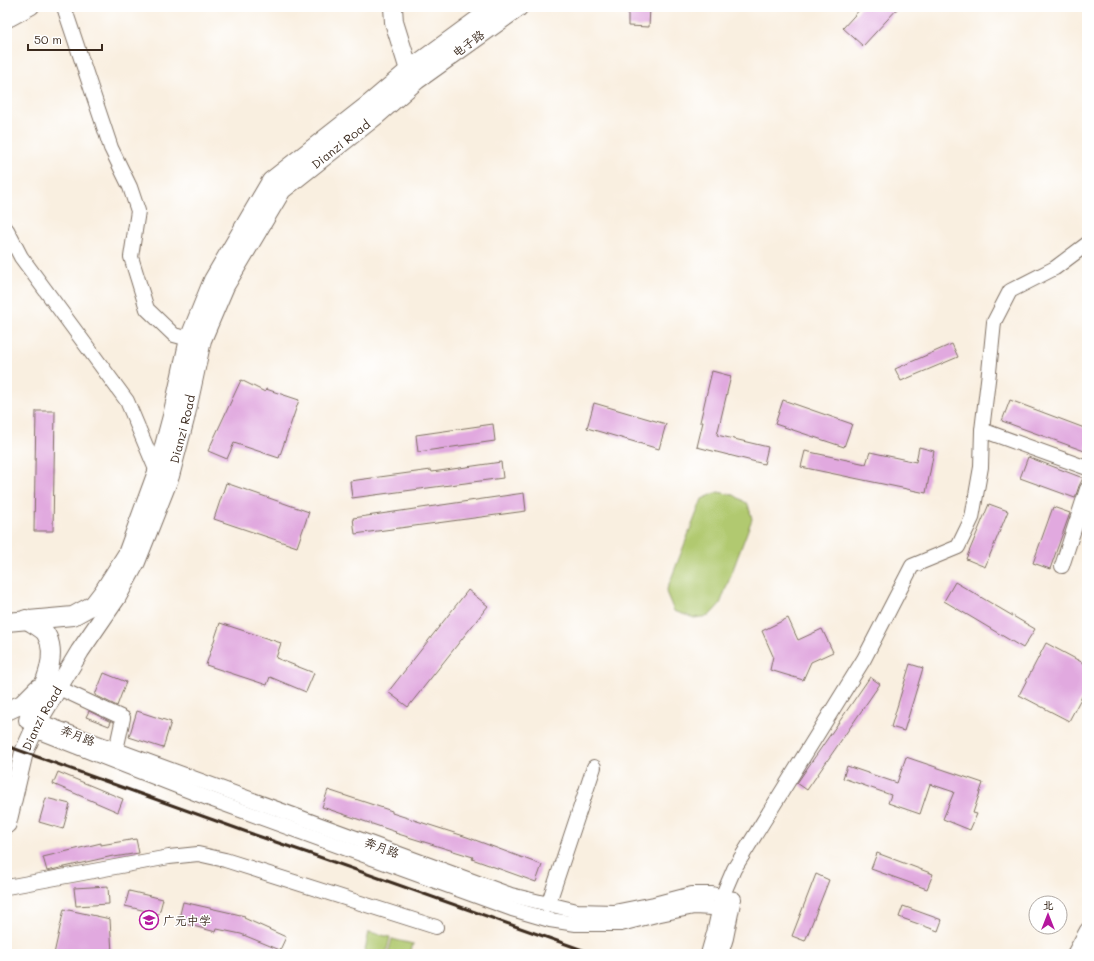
<svg xmlns="http://www.w3.org/2000/svg" width="1094" height="961" font-family="Mali,'LXGW WenKai TC',sans-serif">
<style>
.garden{fill:#b1c96f;stroke:#767a46}
.building{fill:#e1a9df}
.lines{fill:none;stroke-linecap:round;stroke-linejoin:round}
.minor-casing{stroke:#7e6f62;stroke-width:16}
.major-casing{stroke:#7e6f62;stroke-width:20}
.minor{stroke:#fff;stroke-width:14}
.major{stroke:#fff;stroke-width:18}
.rail{stroke:#3b2a1e;stroke-width:3}
.labels{text-anchor:middle;dominant-baseline:central;stroke-width:3;stroke-linejoin:round;paint-order:stroke}
.street-label{font-size:12px;fill:#3b2a1e;stroke:#fff}
.poi-label{font-size:12px;fill:#3b2a1e;stroke:#fff;text-anchor:start}
</style>
<rect width="100%" height="100%" fill="#fff"/>
<filter id="ink" filterUnits="userSpaceOnUse"><feTurbulence type="fractalNoise" baseFrequency=".025" numOctaves="2"/><feDisplacementMap in="SourceGraphic" scale="8" xChannelSelector="R" yChannelSelector="G"/><feConvolveMatrix kernelMatrix="1 2 1 2 8 2 1 2 1" color-interpolation-filters="sRGB"/></filter>
<filter id="wash" filterUnits="userSpaceOnUse"><feTurbulence type="fractalNoise" baseFrequency=".012" numOctaves="4" result="noise"/><feDisplacementMap in="SourceGraphic" scale="16" xChannelSelector="R" yChannelSelector="G"/><feGaussianBlur stdDeviation="0.9" result="paint"/><feColorMatrix in="noise" values="0 0 0 0 0 0 0 0 0 0 0 0 0 0 0 0 0 1.4 0 .05"/><feComposite in="paint" operator="in"/></filter>
<g filter="url(#wash)">
<rect width="100%" height="100%" fill="#f9efe0"/>
<!-- garden -->
<g class="garden">
<polygon points="718,492 734,495 748,504 752,519 720,604 709,616 694,618 674,611 666,592 702,499"/>
<polygon points="369,932 390,937 386,954 364,954"/>
<polygon points="392,939 413,944 410,954 388,954"/>
</g>
<g id="blocks">
<!-- building -->
<g class="building">
<polygon points="628,7 650,7 649,27 628,26"/>
<polygon points="862,7 899,7 863,46 843,28"/>
<polygon points="952,344 958,357 901,381 895,369"/>
<polygon points="712,371 731,376 717,435 768,447 764,464 697,447 703,422 700,422"/>
<polygon points="241,380 265,392 266,389 299,400 279,458 234,443 227,459 208,451"/>
<polygon points="783,400 852,424 844,447 775,424"/>
<polygon points="1010,400 1087,429 1087,452 1002,421"/>
<polygon points="594,403 666,424 659,449 587,428"/>
<polygon points="36,411 55,411 53,531 34,531"/>
<polygon points="493,424 495,441 418,452 416,435"/>
<polygon points="919,447 934,451 926,493 801,467 805,451 866,464 870,452 916,462"/>
<polygon points="1028,457 1083,478 1079,486 1075,498 1020,478"/>
<polygon points="501,462 503,478 352,498 350,481 431,470 432,472"/>
<polygon points="226,483 309,512 297,547 214,519"/>
<polygon points="524,493 526,511 355,534 353,518"/>
<polygon points="989,504 1008,511 985,567 966,559"/>
<polygon points="1053,507 1070,513 1050,569 1033,563"/>
<polygon points="955,582 1035,629 1023,648 944,601"/>
<polygon points="468,590 488,606 408,707 388,692"/>
<polygon points="788,618 798,640 822,629 833,652 811,662 803,680 770,670 773,656 762,631"/>
<polygon points="220,623 281,643 276,658 314,673 306,692 270,677 267,685 206,665"/>
<polygon points="1046,643 1087,665 1087,687 1069,721 1019,695"/>
<polygon points="910,664 923,668 904,731 891,727"/>
<polygon points="104,673 126,682 117,706 95,695 95,693 96,693"/>
<polygon points="870,677 880,684 807,790 797,783"/>
<polygon points="89,711 111,722 109,726 86,717"/>
<polygon points="137,711 171,722 163,748 129,737"/>
<polygon points="906,757 983,783 973,813 977,814 970,830 943,819 954,792 930,784 920,814 888,803 891,795 843,778 847,766 897,783"/>
<polygon points="58,772 123,799 118,812 53,784"/>
<polygon points="328,790 392,811 392,813 467,837 542,865 536,882 472,859 473,857 395,833 396,832 322,807"/>
<polygon points="46,798 70,804 63,829 39,822"/>
<polygon points="136,839 139,853 114,857 113,856 47,871 43,857 101,843 101,845"/>
<polygon points="877,853 933,874 927,889 871,869"/>
<polygon points="816,874 829,880 805,941 792,936"/>
<polygon points="108,886 109,904 76,906 74,888"/>
<polygon points="129,891 163,899 159,914 125,906"/>
<polygon points="183,902 245,916 244,918 286,937 280,950 241,934 217,929 216,932 178,922"/>
<polygon points="903,906 942,920 938,931 899,917"/>
<polygon points="64,909 110,919 112,954 54,954"/>
</g>
</g>
</g>
<g filter="url(#ink)">
<use href="#blocks" fill-opacity="0" stroke="#7e6f62" stroke-width="1"/>
<g class="lines">
<!-- minor casing -->
<g class="minor-casing">
<g id="minor">
<polyline points="64,7 111,148 130,187 138,211 131,257 147,309 174,335 189,339"/>
<polyline points="7,9 10,19 32,7"/>
<polyline points="7,230 21,257 127,401 157,472"/>
<polyline points="982,430 989,372 994,322 1010,291 1055,268 1087,244"/>
<polyline points="1062,566 1087,489"/>
<polyline points="59,688 123,718 116,750"/>
<polyline points="38,721 511,895 577,911 614,912 654,904 692,894 712,894 722,897 734,899"/>
<polyline points="34,730 210,799 512,909 550,920 576,924 621,924 656,915 694,907 712,908 730,912"/>
<polyline points="7,887 169,857 198,854 225,860 436,927"/>
<polyline points="548,905 594,767"/>
<polyline points="708,954 714,933 722,897 734,869 864,659 912,566 958,547 972,518 981,467 982,430 1087,468"/>
<polyline points="721,954 726,938 733,903"/>
<polyline points="1074,954 1087,930"/>
</g>
</g>
<!-- major casing -->
<g class="major-casing">
<g id="major">
<polyline points="393,7 394,22 409,70 415,78"/>
<path d="M26 619C31 623 43 629 46 634 61 659 38 696 28 720"/>
<polyline points="7,622 73,616 93,605 103,592 127,554 157,472 172,416 189,339 213,280 271,181 369,104 409,70 495,7"/>
<polyline points="9,710 22,704 38,688"/>
<path id="s1" d="M7 824 24 752 38 721 80 651 117 597 136 562 170 476 185 419 202 340 225 286 282 190 377 115 417 80 519 7"/>
</g>
</g>
<!-- minor -->
<use href="#minor" class="minor"/>
<!-- major -->
<use href="#major" class="major"/>
<!-- rail -->
<polyline class="rail" points="7,746 258,836 308,853 594,954"/>
</g>
</g>
<!-- icons -->
<defs>
<g id="school-ring" transform="scale(1)"><circle r="9.5" fill="#fff" stroke="#b5179e" stroke-width="1.5"/><path d="M0-5L7-2L0 1L-7-2ZM-4 1L0 2.5L4 1V4Q0 6-4 4Z" fill="#b5179e"/></g>
</defs>
<g fill-rule="evenodd">
<use href="#school-ring" x="149" y="920"/>
</g>
<g class="labels">
<!-- street labels -->
<g class="street-label">
<text transform="translate(468 43) rotate(-36)">电子路</text>
<text stroke="none"><textPath href="#s1" startOffset="772">Dianzi Road</textPath></text>
<text stroke="none"><textPath href="#s1" startOffset="436">Dianzi Road</textPath></text>
<text stroke="none"><textPath href="#s1" startOffset="112">Dianzi Road</textPath></text>
<text transform="translate(78 735) rotate(21)">奔月路</text>
<text transform="translate(382 847) rotate(20)">奔月路</text>
</g>
<!-- poi labels -->
<g class="poi-label">
<text x="163" y="920">广元中学</text>
</g>
</g>
<!-- margin -->
<rect width="1094" height="961" fill="none" stroke="#fff" stroke-width="24"/>
<!-- north arrow -->
<g transform="translate(1048 915)"><circle r="19" fill="#ffffff" stroke="#b1aaa5"/>
<path d="M0-3L7 15L0 10L-7 15Z" fill="#b5179e"/>
<text y="-6" font-size="11" font-weight="bold" text-anchor="middle" fill="#3b2a1e">北</text>
</g>
<!-- scale -->
<path d="M28 44v6h74v-6" fill="none" stroke="#3b2a1e" stroke-width="2"/>
<text x="34" y="44" font-size="12" fill="#3b2a1e" stroke="#ffffff" stroke-width="3" paint-order="stroke">50 m</text>
</svg>
